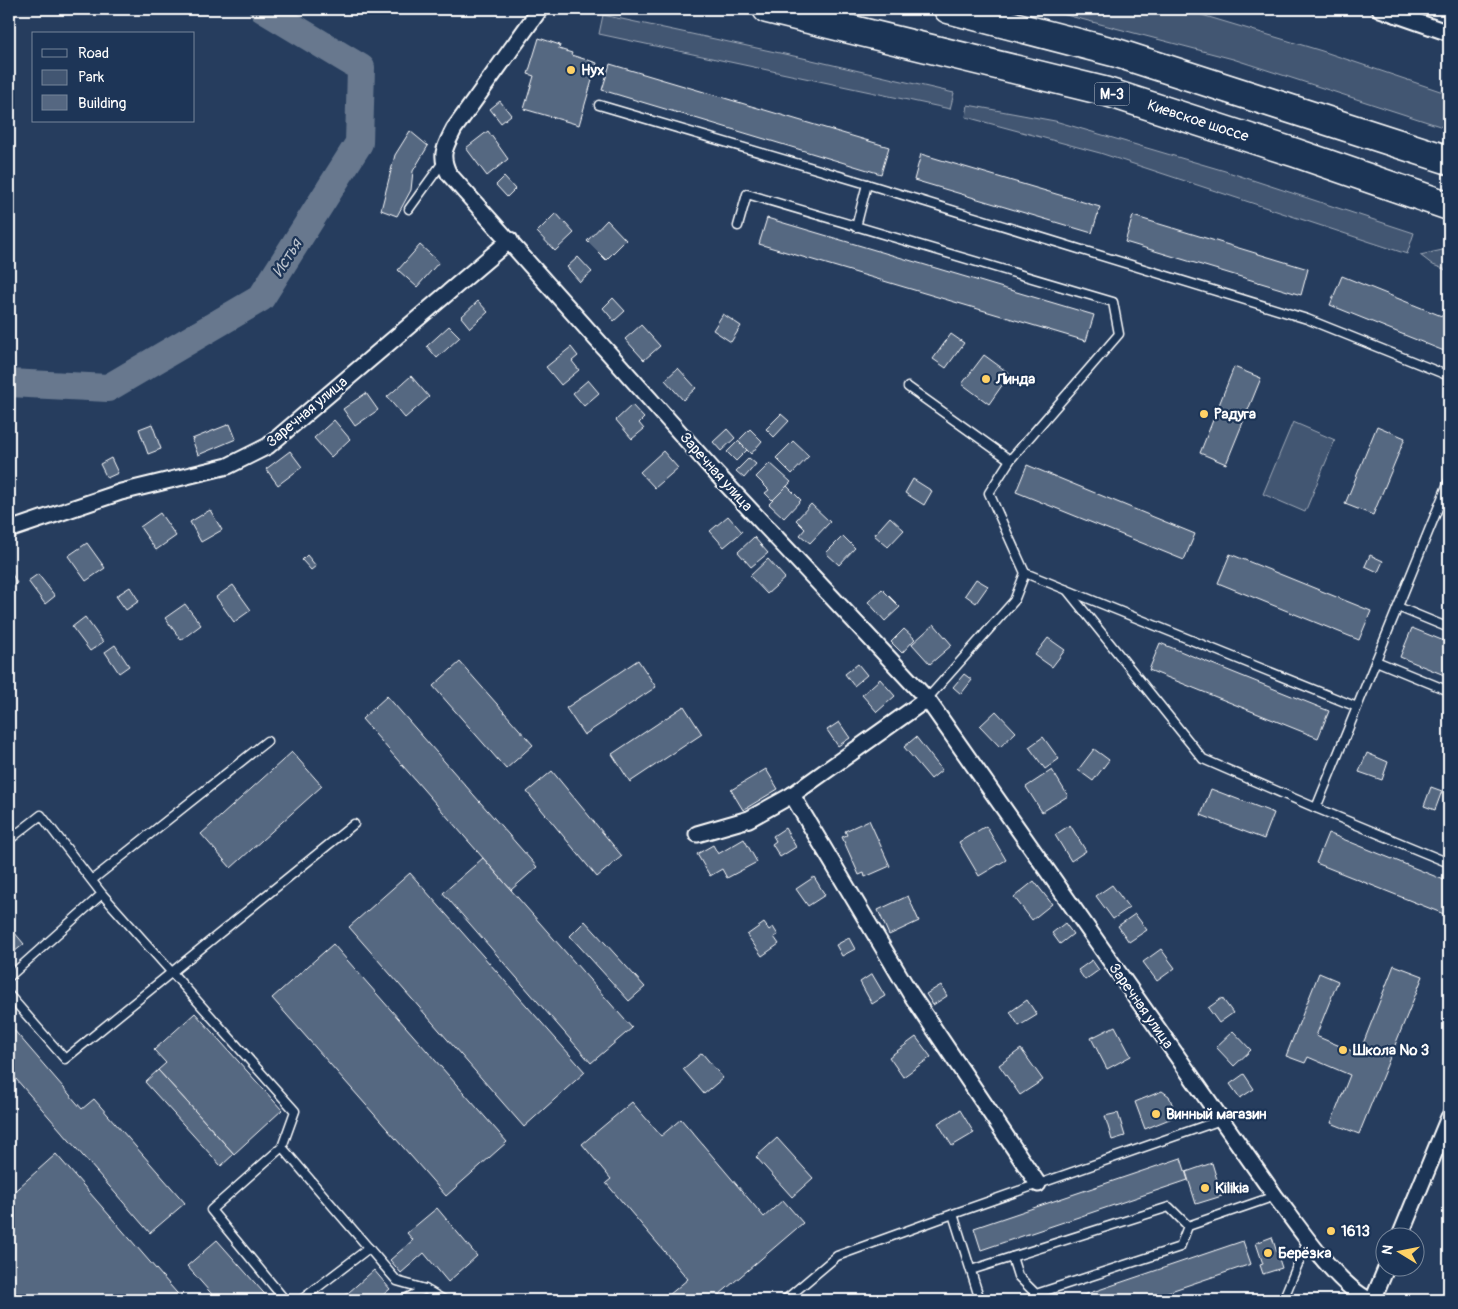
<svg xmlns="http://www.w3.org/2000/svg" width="1458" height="1309" font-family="Pangolin,sans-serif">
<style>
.green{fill:#425672;stroke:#a0aab8}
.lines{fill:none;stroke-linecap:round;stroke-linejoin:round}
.river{stroke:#67788e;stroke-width:28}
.building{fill:#556781;stroke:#fff}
.lane-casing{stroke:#fff;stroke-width:11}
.street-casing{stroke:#fff;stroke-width:19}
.highway-casing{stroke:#fff;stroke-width:31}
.lane{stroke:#1d3557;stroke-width:8}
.street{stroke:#1d3557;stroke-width:15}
.highway{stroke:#1d3557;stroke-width:28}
.poi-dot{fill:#ffd166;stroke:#1d3557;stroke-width:2}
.labels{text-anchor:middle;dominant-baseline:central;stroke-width:4.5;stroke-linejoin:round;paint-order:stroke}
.shield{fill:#1d3557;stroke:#bbc2cd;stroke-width:1}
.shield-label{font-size:14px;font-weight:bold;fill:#fff}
.poi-label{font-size:15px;font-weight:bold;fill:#fff;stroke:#1d3557;text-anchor:start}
.street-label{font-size:15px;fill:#fff;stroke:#1d3557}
.water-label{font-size:16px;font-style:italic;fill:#bbc2cc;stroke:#1d3557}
</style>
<rect width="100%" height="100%" fill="#263d5e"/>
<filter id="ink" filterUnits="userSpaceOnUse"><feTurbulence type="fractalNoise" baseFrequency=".02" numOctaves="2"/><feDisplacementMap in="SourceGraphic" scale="10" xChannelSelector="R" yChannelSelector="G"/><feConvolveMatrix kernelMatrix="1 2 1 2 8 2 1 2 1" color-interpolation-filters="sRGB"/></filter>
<g filter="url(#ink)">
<!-- green -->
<g class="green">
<polygon points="1043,9 1182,9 1322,51 1449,94 1449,129 1233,59"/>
<polygon points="603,15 803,58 954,93 950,109 599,34"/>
<polygon points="968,105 1055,121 1225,171 1414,233 1407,254 1100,153 966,117"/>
<polygon points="1447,249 1449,249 1449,271 1433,265 1420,255"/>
<polygon points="1293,422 1335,440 1305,512 1263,494"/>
</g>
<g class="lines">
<!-- river -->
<polyline class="river" points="9,383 108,388 261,298 359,143 361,68 263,9"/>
</g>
<!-- building -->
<g class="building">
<polygon points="539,38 560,45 559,49 572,53 571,55 597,63 579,125 524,109 534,76 528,74"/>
<polygon points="610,64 889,147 881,174 602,90"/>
<polygon points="500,101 511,115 501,123 490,109"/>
<polygon points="410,131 428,146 413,171 411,190 397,216 381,210 395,155"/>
<polygon points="488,131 508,159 487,176 466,148"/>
<polygon points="921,154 1100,207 1092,233 914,180"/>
<polygon points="504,177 515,189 507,197 496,185"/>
<polygon points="556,213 574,233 555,251 537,232"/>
<polygon points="1133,216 1308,269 1301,295 1125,242"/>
<polygon points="767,218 1094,315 1086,341 759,244"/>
<polygon points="607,220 626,240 606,260 587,241"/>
<polygon points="420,245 439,262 417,287 398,270"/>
<polygon points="578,257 592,272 580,282 567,267"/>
<polygon points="1342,276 1449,319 1449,353 1330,305"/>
<polygon points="613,298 625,311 614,321 603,308"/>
<polygon points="478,301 488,312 470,328 461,317"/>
<polygon points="723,314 741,326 731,342 713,330"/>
<polygon points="641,325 660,346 644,360 625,339"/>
<polygon points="449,326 460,337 437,358 427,346"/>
<polygon points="951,334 964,343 946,368 933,359"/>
<polygon points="571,347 578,356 572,361 579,370 561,385 546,367"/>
<polygon points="984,355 1010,374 989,404 962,384"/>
<polygon points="1234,367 1261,378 1226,464 1200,453"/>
<polygon points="678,368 696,388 683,400 665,380"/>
<polygon points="411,376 429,397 405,418 387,397"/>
<polygon points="588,380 599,393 584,406 573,393"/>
<polygon points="366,393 378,410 355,426 343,409"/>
<polygon points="632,405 644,418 639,423 644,429 632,439 616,420"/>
<polygon points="781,414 789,421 774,437 766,429"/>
<polygon points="334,420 350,439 331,457 314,438"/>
<polygon points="152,424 161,449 148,454 139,429"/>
<polygon points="230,424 236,439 198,455 192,439"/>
<polygon points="1377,426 1405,438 1373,515 1345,504"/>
<polygon points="727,429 735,438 721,451 713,442"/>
<polygon points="750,429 762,441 751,454 738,441"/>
<polygon points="738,441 747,450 736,461 727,452"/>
<polygon points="793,441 809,456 792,474 776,458"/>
<polygon points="290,451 302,467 278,485 266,469"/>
<polygon points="663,451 678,468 655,488 640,472"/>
<polygon points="111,458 118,473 107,478 100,464"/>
<polygon points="749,458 756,464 744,478 736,471"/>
<polygon points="770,463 791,482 773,501 765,493 769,490 756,477"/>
<polygon points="1027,465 1195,534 1184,560 1016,492"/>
<polygon points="913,479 932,491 924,505 905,493"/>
<polygon points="787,486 801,500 784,518 769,504"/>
<polygon points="811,504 830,522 810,543 800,535 805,529 796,520"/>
<polygon points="210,510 222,530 201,542 190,522"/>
<polygon points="160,513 176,536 156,550 140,527"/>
<polygon points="728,516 742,532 724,547 710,531"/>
<polygon points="890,517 904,530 888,547 874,535"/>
<polygon points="843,536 855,548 839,565 826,553"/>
<polygon points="754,537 768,553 751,567 738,552"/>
<polygon points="87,543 105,568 86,581 68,556"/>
<polygon points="1230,554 1371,611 1359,640 1218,583"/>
<polygon points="307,555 316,566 311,570 302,560"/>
<polygon points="1370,555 1383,561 1378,572 1365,566"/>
<polygon points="768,559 785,578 767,594 750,576"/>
<polygon points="9,569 17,583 9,588"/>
<polygon points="38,574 55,596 45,604 28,581"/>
<polygon points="976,579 988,586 976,603 965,595"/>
<polygon points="233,585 251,610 234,622 216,597"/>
<polygon points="130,587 139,601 126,610 116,596"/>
<polygon points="882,589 900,607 885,621 868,602"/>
<polygon points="185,604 201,625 181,640 165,618"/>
<polygon points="85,617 103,642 90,651 72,627"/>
<polygon points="934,624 952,645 930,664 912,644"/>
<polygon points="1412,628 1449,643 1449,677 1400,657"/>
<polygon points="904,629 915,639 902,653 891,642"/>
<polygon points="1048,638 1065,650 1052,667 1035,655"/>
<polygon points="1160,643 1329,711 1318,738 1149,670"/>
<polygon points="115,645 129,666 119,673 105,652"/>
<polygon points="638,660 656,687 584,735 566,708"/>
<polygon points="460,662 533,745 506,769 433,686"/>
<polygon points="858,664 867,675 854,686 845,674"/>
<polygon points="964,674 972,680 961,694 953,687"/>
<polygon points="880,679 895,696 877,712 862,695"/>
<polygon points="387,696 537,867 511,890 362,719"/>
<polygon points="684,706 702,734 630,782 612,754"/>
<polygon points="996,711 1016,732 1000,747 980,726"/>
<polygon points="839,722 850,738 838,746 827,730"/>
<polygon points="916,737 942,770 931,779 904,747"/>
<polygon points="1043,737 1059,759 1045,769 1029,747"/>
<polygon points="1094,749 1109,760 1093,781 1078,770"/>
<polygon points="292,752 322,786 231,868 201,834"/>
<polygon points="1367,753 1388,762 1382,780 1359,772"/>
<polygon points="766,769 778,789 743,810 731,790"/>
<polygon points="1052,770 1068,796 1042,812 1026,787"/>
<polygon points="552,771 622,856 597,877 527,792"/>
<polygon points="1431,787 1442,791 1435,810 1424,806"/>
<polygon points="1211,789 1274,813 1264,839 1201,815"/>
<polygon points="869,820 890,866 865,877 864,873 859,875 842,837 847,835 845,831"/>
<polygon points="1070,825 1086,851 1071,861 1055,835"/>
<polygon points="986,826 1006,860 979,876 959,842"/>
<polygon points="785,828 796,847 780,857 772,844 776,841 773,836"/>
<polygon points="1328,833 1449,882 1449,916 1316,863"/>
<polygon points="744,839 757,862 727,878 722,869 710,876 697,854 713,845 718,854"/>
<polygon points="483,858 632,1028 591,1063 443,893"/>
<polygon points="410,873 585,1072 524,1127 349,927"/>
<polygon points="814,877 825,895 808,906 796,889"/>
<polygon points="1034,881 1052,904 1032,920 1014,897"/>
<polygon points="1112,885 1129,908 1113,919 1096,896"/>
<polygon points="908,896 919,921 889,935 878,910"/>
<polygon points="1135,914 1147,930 1129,942 1118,926"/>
<polygon points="585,921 645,987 629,1001 570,936"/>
<polygon points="764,923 769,930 773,927 778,935 774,937 779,944 762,956 747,935"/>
<polygon points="1065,923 1073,934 1060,944 1052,933"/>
<polygon points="9,926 24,944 9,956"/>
<polygon points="849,938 855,949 842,956 836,945"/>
<polygon points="333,944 507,1142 446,1196 272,998"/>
<polygon points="1161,949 1175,968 1157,981 1143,962"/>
<polygon points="1092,960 1099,970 1085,980 1078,970"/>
<polygon points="1394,965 1423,976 1359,1134 1331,1123 1350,1075 1308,1057 1305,1063 1286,1056 1319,973 1338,981 1316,1036 1359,1054"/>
<polygon points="872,974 885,996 872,1004 860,982"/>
<polygon points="941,985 947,996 933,1005 926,994"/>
<polygon points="1222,998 1233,1013 1219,1023 1208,1008"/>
<polygon points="1027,1000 1037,1015 1019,1026 1010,1012"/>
<polygon points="195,1013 282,1110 234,1154 158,1070 166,1063 154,1050"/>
<polygon points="1115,1026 1131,1056 1107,1069 1091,1038"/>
<polygon points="13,1029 82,1109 94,1099 185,1203 150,1233 9,1071 9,1032"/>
<polygon points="1233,1031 1251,1050 1234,1066 1216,1047"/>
<polygon points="916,1037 931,1057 903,1077 889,1057"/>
<polygon points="1021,1049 1043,1080 1020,1095 999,1065"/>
<polygon points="702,1053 723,1078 704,1094 683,1069"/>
<polygon points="158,1070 234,1154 221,1166 145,1082"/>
<polygon points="1244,1074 1254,1089 1240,1098 1230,1084"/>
<polygon points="1162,1091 1169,1096 1174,1109 1172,1118 1145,1129 1135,1102"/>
<polygon points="632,1102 661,1136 681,1119 764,1217 783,1200 803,1223 713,1300 663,1300 688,1279 606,1183 611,1179 582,1144"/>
<polygon points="960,1110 974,1133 952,1146 938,1123"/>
<polygon points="1118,1113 1125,1136 1112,1140 1105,1116"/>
<polygon points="777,1138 813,1178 792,1197 756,1157"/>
<polygon points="56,1154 183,1300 9,1300 9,1196"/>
<polygon points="1181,1158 1188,1180 981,1250 974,1228"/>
<polygon points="1212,1163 1222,1196 1196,1204 1186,1172"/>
<polygon points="437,1208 477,1256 448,1282 424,1253 401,1273 390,1260 413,1240 407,1233"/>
<polygon points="1272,1237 1282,1268 1263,1274 1260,1265 1263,1264 1256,1243"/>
<polygon points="217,1240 270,1300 217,1300 187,1266"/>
<polygon points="1243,1241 1251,1264 1144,1300 1069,1300"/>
<polygon points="374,1270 390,1289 377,1300 340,1300"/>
</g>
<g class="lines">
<!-- lane casing -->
<g class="lane-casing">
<g id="lane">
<polyline points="599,105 867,184 1307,319 1449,376"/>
<polyline points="409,209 443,162"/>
<polyline points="738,226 747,194 1113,302 1119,334 1010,460 989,493 1025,573 1014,601 927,699"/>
<polyline points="856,227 867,184"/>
<polyline points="908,387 1010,460"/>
<polyline points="1449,481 1316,808 1449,863"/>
<polyline points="1025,573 1357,707"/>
<polyline points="1067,590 1203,759 1316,808"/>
<polyline points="1398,607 1449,628"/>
<polyline points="1376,661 1449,691"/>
<polyline points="9,840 41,815 102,894 9,977"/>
<polyline points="92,880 267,741"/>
<polyline points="102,894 295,1111 282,1147 397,1281 425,1289"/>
<polyline points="9,995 65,1059 354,824"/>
<polyline points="282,1147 211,1210 285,1300"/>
<polyline points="1012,1257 1018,1276 1036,1294 1180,1247 1188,1226"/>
<polyline points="971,1270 1169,1207 1188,1226 1275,1196"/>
<polyline points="301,1300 369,1248"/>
<polyline points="403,1300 425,1289 444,1300"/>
<polyline points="785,1300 837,1256 953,1214"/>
<polyline points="980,1300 953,1214 1221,1120"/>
<polyline points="1283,1300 1308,1240"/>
</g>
</g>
<!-- street casing -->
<g class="street-casing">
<g id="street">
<path d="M540 9 454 129C445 147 439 155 449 174L714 471 927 699 1275 1196C1299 1227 1335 1283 1369 1300"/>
<polyline points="1380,9 1449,33"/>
<polyline points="9,530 121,492 228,466 268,446 510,240"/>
<polyline points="792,795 910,993 1038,1184"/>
<polyline points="697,834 749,819 792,795 927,699"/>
<polyline points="1400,1236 1449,1117"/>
<polyline points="1373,1300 1387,1266"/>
</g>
</g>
<!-- highway casing -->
<g class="highway-casing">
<g id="highway">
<polyline points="767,9 1104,91 1296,153 1449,206"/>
<polyline points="948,9 1117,53 1449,160"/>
</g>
</g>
<!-- lane -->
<use href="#lane" class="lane"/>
<!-- street -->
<use href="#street" class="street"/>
<!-- highway -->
<use href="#highway" class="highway"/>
</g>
</g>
<!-- markers -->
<g class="poi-dot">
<circle cx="571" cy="70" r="5"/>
<circle cx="986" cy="379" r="5"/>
<circle cx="1204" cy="414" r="5"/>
<circle cx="1343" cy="1050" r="5"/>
<circle cx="1156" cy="1114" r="5"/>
<circle cx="1205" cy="1188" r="5"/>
<circle cx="1331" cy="1231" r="5"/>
<circle cx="1268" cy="1253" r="5"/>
</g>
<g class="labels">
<!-- shield labels -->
<rect class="shield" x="1094.5" y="82.5" width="35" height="23" rx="4"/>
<g class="shield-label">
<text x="1112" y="94">М-3</text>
</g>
<!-- poi labels -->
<g class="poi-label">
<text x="581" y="70">Нух</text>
<text x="996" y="379">Линда</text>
<text x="1214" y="414">Радуга</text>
<text x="1353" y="1050">Школа № 3</text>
<text x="1166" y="1114">Винный магазин</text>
<text x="1215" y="1188">Kilikia</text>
<text x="1341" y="1231">1613</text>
<text x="1278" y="1253">Берёзка</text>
</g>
<!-- street labels -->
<g class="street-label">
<text transform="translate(1198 121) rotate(18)">Киевское шоссе</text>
<text transform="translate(307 412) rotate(-40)">Заречная улица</text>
<text transform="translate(716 472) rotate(48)">Заречная улица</text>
<text transform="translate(1141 1006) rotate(55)">Заречная улица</text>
</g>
<!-- water labels -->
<g class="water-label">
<text transform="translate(287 258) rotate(-58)">Истья</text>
</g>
</g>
<!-- margin -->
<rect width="1458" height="1309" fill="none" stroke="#1d3557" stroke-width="30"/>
<rect x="15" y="15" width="1428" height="1279" fill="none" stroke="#fff" stroke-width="2" filter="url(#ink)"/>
<!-- legend -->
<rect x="32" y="32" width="162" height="90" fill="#1d3557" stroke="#77869a"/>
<rect x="42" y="49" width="25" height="8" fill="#1d3557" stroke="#77869a"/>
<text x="78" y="58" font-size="15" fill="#ffffff">Road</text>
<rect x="42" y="70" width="25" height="15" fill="#425672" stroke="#77869a"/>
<text x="78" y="82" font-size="15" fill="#ffffff">Park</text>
<rect x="42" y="95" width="25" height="15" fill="#556781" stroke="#77869a"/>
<text x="78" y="108" font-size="15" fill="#ffffff">Building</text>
<!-- north arrow -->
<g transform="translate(1400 1252) rotate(280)"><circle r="24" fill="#1d3557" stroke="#77869a"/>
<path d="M0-4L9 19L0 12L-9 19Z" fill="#ffd166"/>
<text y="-8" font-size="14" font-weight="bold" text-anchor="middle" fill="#ffffff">N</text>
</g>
</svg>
